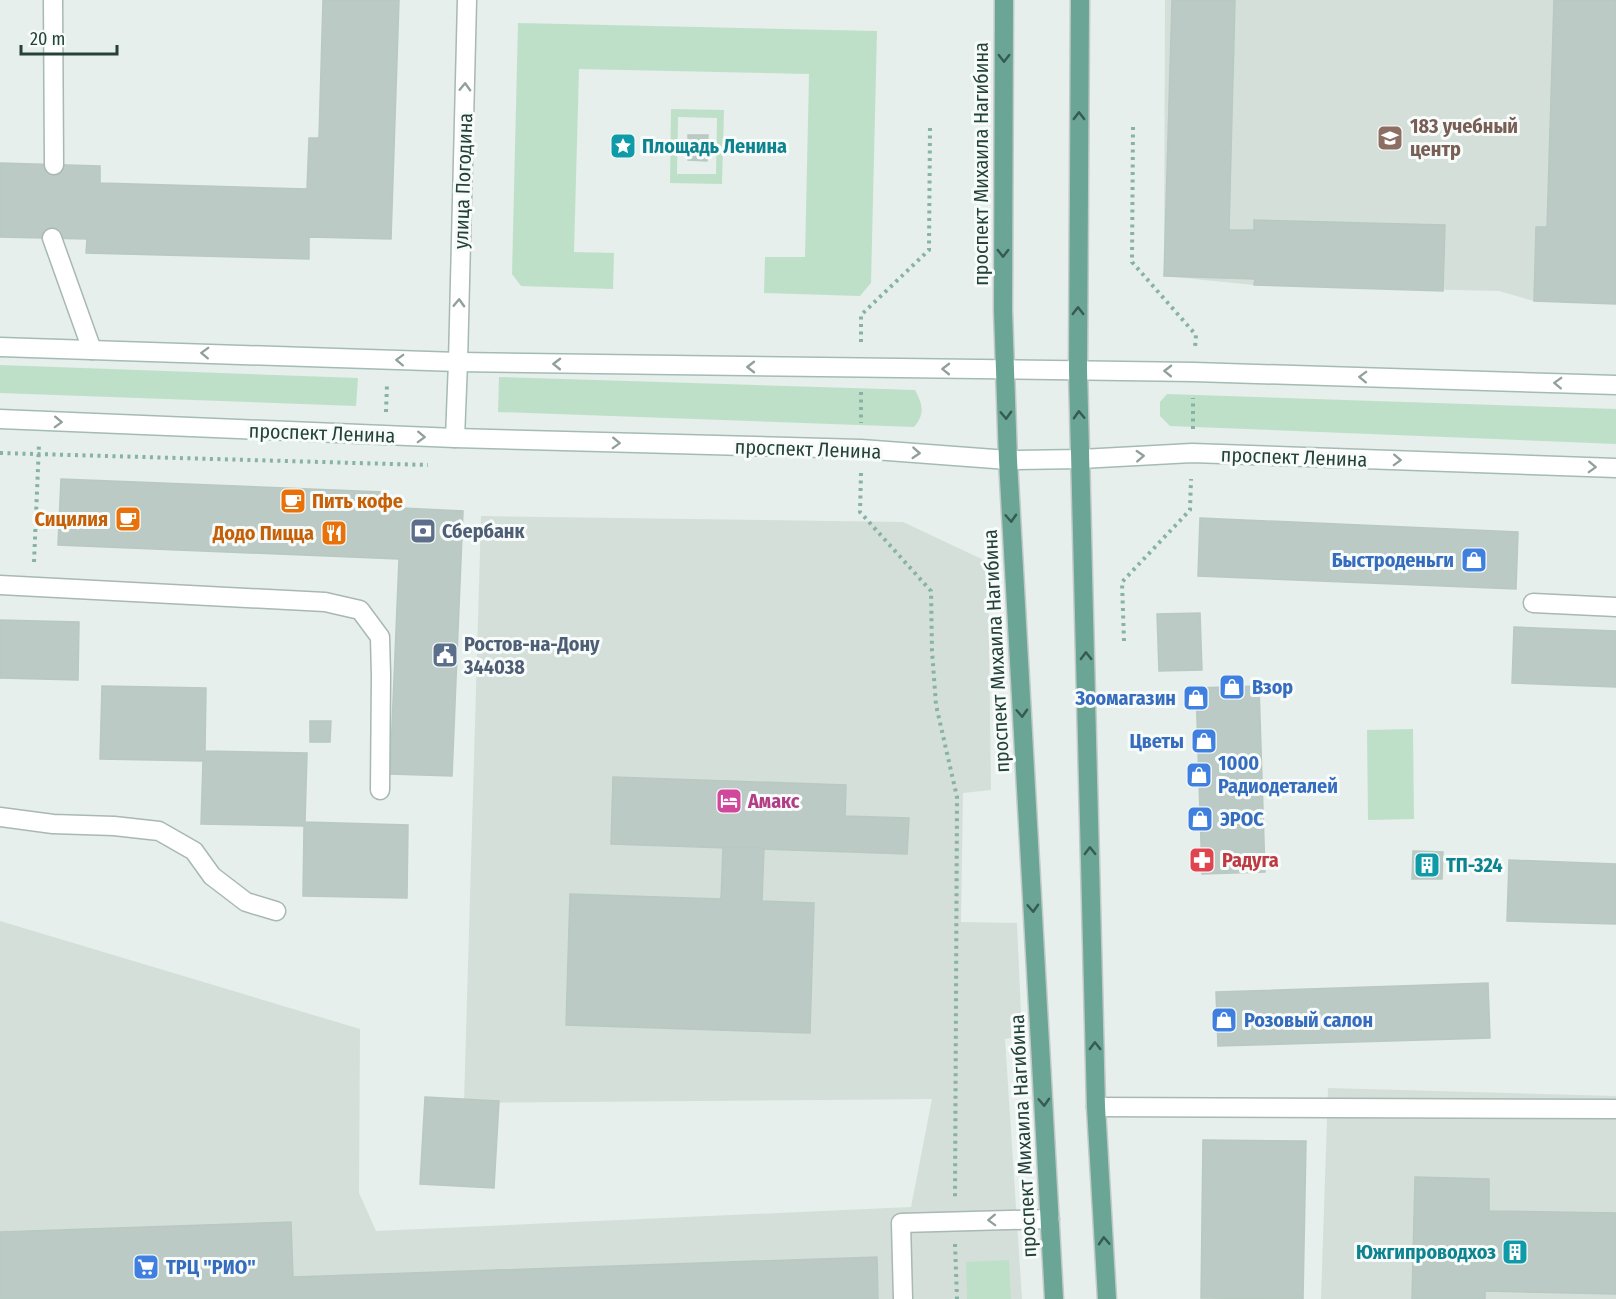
<svg xmlns="http://www.w3.org/2000/svg" width="1616" height="1299" font-family="'Fira Sans Condensed',sans-serif">
<style>
.built{fill:#d4dfda}
.green{fill:#bfe0c8;fill-rule:evenodd}
.building{fill:#bbcac4;stroke:#b8c9c2;stroke-width:1.5}
.lines{fill:none;stroke-linecap:round;stroke-linejoin:round}
.service-casing{stroke:#a8b8b2;stroke-width:21}
.tertiary-casing{stroke:#a8b8b2;stroke-width:21}
.secondary-casing{stroke:#a4bbb3;stroke-width:21}
.primary-casing{stroke:#c2cac8;stroke-width:21}
.path{stroke:#86b3a5;stroke-width:4;stroke-dasharray:3 4.5;stroke-linecap:butt}
.service{stroke:#fff;stroke-width:18}
.tertiary{stroke:#fff;stroke-width:18}
.secondary{stroke:#fff;stroke-width:18}
.primary{stroke:#6aa596;stroke-width:18}
.oneway{stroke:#365b51}
.oneway2{stroke:#92a09c}
.labels{text-anchor:middle;dominant-baseline:central;stroke-width:6;stroke-linejoin:round;paint-order:stroke}
.education-label{font-size:20px;font-weight:bold;fill:#785e54;stroke:#f7fbf9;text-anchor:start}
.culture-label{font-size:20px;font-weight:bold;fill:#0d838f;stroke:#f7fbf9;text-anchor:start}
.street-label{font-size:20px;fill:#24423a;stroke:#f7fbf9}
.food-label{font-size:20px;font-weight:bold;fill:#c56008;stroke:#f7fbf9;text-anchor:end}
.service-label{font-size:20px;font-weight:bold;fill:#4e5e75;stroke:#f7fbf9;text-anchor:start}
.shop-label{font-size:20px;font-weight:bold;fill:#366cbe;stroke:#f7fbf9;text-anchor:start}
.hotel-label{font-size:20px;font-weight:bold;fill:#b23c85;stroke:#f7fbf9;text-anchor:start}
.health-label{font-size:20px;font-weight:bold;fill:#be3a42;stroke:#f7fbf9;text-anchor:start}
</style>
<rect width="100%" height="100%" fill="#e6efeb"/>
<!-- built -->
<g class="built">
<polygon points="1165,0 1616,0 1616,304 1534,301 1499,291 1254,285 1164,276"/>
<polygon points="481,516 903,522 988,562 991,790 963,793 961,922 1017,923 1022,1036 1005,1039 1022,1299 0,1299 0,921 360,1029 359,1193 376,1231 911,1207 932,1099 464,1103"/>
<polygon points="1328,1088 1616,1096 1616,1299 1321,1299"/>
</g>
<!-- green -->
<g class="green">
<polygon points="518,23 877,31 871,283 860,296 764,293 765,257 805,257 809,74 579,69 574,252 614,253 613,289 521,286 512,274"/>
<path d="M671 109 724 110 722 184 670 183ZM678 117 717 118 716 174H677Z"/>
<polygon points="0,365 358,378 356,406 0,393"/>
<path d="M499 377 915 390C923 405 925 414 914 427L498 412Z"/>
<polygon points="1167,394 1616,409 1616,444 1170,426 1160,416 1160,402"/>
<polygon points="1413,729 1414,819 1368,820 1367,730"/>
<polygon points="1009,1260 1011,1299 967,1299 966,1262"/>
</g>
<!-- building -->
<g class="building">
<polygon points="323,0 399,0 391,239 309,237 309,259 86,253 87,239 0,237 0,163 100,166 100,183 307,189 309,138 319,138"/>
<polygon points="1172,0 1235,0 1229,230 1254,230 1254,220 1445,225 1443,291 1254,285 1255,279 1164,276"/>
<polygon points="1554,0 1616,0 1616,304 1534,301 1536,227 1547,227"/>
<polygon points="688,135 708,135 707,161 688,160"/>
<polygon points="61,479 383,492 382,507 463,511 452,776 390,774 399,559 58,545"/>
<polygon points="1200,518 1518,532 1516,589 1198,576"/>
<polygon points="1200,613 1202,670 1159,671 1157,614"/>
<polygon points="0,620 79,622 78,680 0,678"/>
<polygon points="1514,627 1616,631 1616,687 1512,683"/>
<polygon points="102,686 206,688 205,751 307,753 305,822 408,825 407,898 303,896 304,826 201,824 203,761 100,759"/>
<polygon points="1259,686 1265,872 1202,874 1196,688"/>
<polygon points="310,721 331,721 330,742 310,742"/>
<polygon points="613,777 846,785 845,816 909,818 907,854 611,844"/>
<polygon points="723,847 764,848 762,901 814,903 810,1033 566,1025 570,894 721,899"/>
<polygon points="1413,851 1443,852 1442,879 1412,879"/>
<polygon points="1509,860 1616,864 1616,924 1507,921"/>
<polygon points="1488,983 1490,1038 1218,1046 1216,992"/>
<polygon points="425,1097 499,1101 494,1188 420,1184"/>
<polygon points="1203,1140 1306,1141 1303,1299 1201,1298"/>
<polygon points="1415,1177 1489,1179 1489,1211 1616,1213 1616,1294 1485,1291 1485,1299 1412,1299"/>
<polygon points="291,1222 293,1277 877,1257 878,1299 0,1299 0,1232"/>
</g>
<g class="lines">
<!-- service casing -->
<g class="service-casing">
<g id="service">
<polyline points="53,0 54,165"/>
<polyline points="52,238 92,350"/>
<polyline points="0,585 325,602 360,610 380,637 381,675 380,790"/>
<polyline points="1533,603 1616,607"/>
<polyline points="0,817 53,824 114,826 159,831 194,851 212,876 246,902 276,911"/>
<polyline points="1096,1107 1616,1109"/>
<polyline points="903,1299 901,1223 1050,1219"/>
</g>
</g>
<!-- tertiary casing -->
<g class="tertiary-casing">
<polyline id="tertiary" points="458,362 467,0"/>
</g>
<!-- secondary casing -->
<g class="secondary-casing">
<g id="secondary">
<polyline points="0,347 458,362 1194,372 1616,385"/>
<polyline points="0,419 455,438 861,449 1008,460 1081,459 1192,453 1616,468"/>
<polyline points="455,438 458,362"/>
</g>
</g>
<!-- primary casing -->
<g class="primary-casing">
<g id="primary">
<polyline points="1004,0 1003,310 1008,460 1054,1299"/>
<polyline points="1080,0 1078,370 1096,1107 1107,1299"/>
</g>
</g>
<!-- path -->
<g class="path">
<polyline points="1133,127 1132,262 1196,335 1195,348"/>
<polyline points="861,342 861,315 929,250 930,127"/>
<polyline points="861,392 861,423"/>
<polyline points="386,412 387,384"/>
<polyline points="1193,429 1193,398"/>
<polyline points="0,453 428,465"/>
<polyline points="861,473 860,512 931,591 932,651 936,705 957,797 955,1198"/>
<polyline points="34,562 39,444"/>
<polyline points="1124,641 1122,582 1190,510 1191,479"/>
<polyline points="955,1244 957,1299"/>
</g>
<!-- service -->
<use href="#service" class="service"/>
<!-- tertiary -->
<use href="#tertiary" class="tertiary"/>
<!-- secondary -->
<use href="#secondary" class="secondary"/>
<!-- primary -->
<use href="#primary" class="primary"/>
</g>
<!-- one-way arrows -->
<defs><path id="oneway-chevron" d="M-2-3.5L2.5 0L-2 3.5" fill="none" stroke-width="1.6" stroke-linecap="round" stroke-linejoin="round" transform="scale(1.5)"/></defs>
<g class="oneway">
<use href="#oneway-chevron" transform="translate(1004 58) rotate(90)"/>
<use href="#oneway-chevron" transform="translate(1079 116) rotate(-90)"/>
<use href="#oneway-chevron" transform="translate(1003 253) rotate(90)"/>
<use href="#oneway-chevron" transform="translate(1078 311) rotate(-90)"/>
<use href="#oneway-chevron" transform="translate(1006 415) rotate(88)"/>
<use href="#oneway-chevron" transform="translate(1079 415) rotate(-92)"/>
<use href="#oneway-chevron" transform="translate(1011 518) rotate(87)"/>
<use href="#oneway-chevron" transform="translate(1086 656) rotate(-91)"/>
<use href="#oneway-chevron" transform="translate(1022 713) rotate(87)"/>
<use href="#oneway-chevron" transform="translate(1090 851) rotate(-91)"/>
<use href="#oneway-chevron" transform="translate(1033 908) rotate(87)"/>
<use href="#oneway-chevron" transform="translate(1095 1046) rotate(-91)"/>
<use href="#oneway-chevron" transform="translate(1044 1102) rotate(87)"/>
<use href="#oneway-chevron" transform="translate(1104 1241) rotate(-93)"/>
</g>
<g class="oneway2">
<use href="#oneway-chevron" transform="translate(465 87) rotate(-88)"/>
<use href="#oneway-chevron" transform="translate(459 303) rotate(-88)"/>
<use href="#oneway-chevron" transform="translate(205 353) rotate(-178)"/>
<use href="#oneway-chevron" transform="translate(400 360) rotate(-178)"/>
<use href="#oneway-chevron" transform="translate(557 364) rotate(-179)"/>
<use href="#oneway-chevron" transform="translate(751 367) rotate(-180)"/>
<use href="#oneway-chevron" transform="translate(946 369) rotate(-179)"/>
<use href="#oneway-chevron" transform="translate(1168 371) rotate(-179)"/>
<use href="#oneway-chevron" transform="translate(1363 377) rotate(-178)"/>
<use href="#oneway-chevron" transform="translate(1558 383) rotate(-178)"/>
<use href="#oneway-chevron" transform="translate(58 422) rotate(2)"/>
<use href="#oneway-chevron" transform="translate(421 437) rotate(2)"/>
<use href="#oneway-chevron" transform="translate(616 443) rotate(2)"/>
<use href="#oneway-chevron" transform="translate(916 453) rotate(4)"/>
<use href="#oneway-chevron" transform="translate(1140 456) rotate(-3)"/>
<use href="#oneway-chevron" transform="translate(1397 460) rotate(2)"/>
<use href="#oneway-chevron" transform="translate(1592 467) rotate(2)"/>
<use href="#oneway-chevron" transform="translate(992 1220) rotate(178)"/>
</g>
<!-- icons -->
<defs>
<g id="university-square" transform="scale(1.35)"><rect x="-9" y="-9" width="18" height="18" rx="4" fill="#8d6e63" stroke="#f7fbf9"/><path d="M0-5L7-2L0 1L-7-2ZM-4 1L0 2.5L4 1V4Q0 6-4 4Z" fill="#fff"/></g>
<g id="sight-square" transform="scale(1.35)"><rect x="-9" y="-9" width="18" height="18" rx="4" fill="#0f9aa8" stroke="#f7fbf9"/><path d="M0-6L1.8-2.2L6-1.7L2.9 1.2L3.7 5.4L0 3.3L-3.7 5.4L-2.9 1.2L-6-1.7L-1.8-2.2Z" fill="#fff"/></g>
<g id="cafe-square" transform="scale(1.35)"><rect x="-9" y="-9" width="18" height="18" rx="4" fill="#e8710a" stroke="#f7fbf9"/><path d="M-5.5-4.5H6V0H3Q3 3.5 0 3.5H-2.5Q-5.5 3.5-5.5 0ZM3-3.2v2h1.7v-2ZM-6 4.5H4V6H-6Z" fill="#fff"/></g>
<g id="bank-square" transform="scale(1.35)"><rect x="-9" y="-9" width="18" height="18" rx="4" fill="#5c6f8a" stroke="#f7fbf9"/><path d="M-6-4H6V4H-6ZM0-2.3a2.3 2.3 0 1 0 0 4.6a2.3 2.3 0 1 0 0-4.6Z" fill="#fff"/></g>
<g id="restaurant-square" transform="scale(1.35)"><rect x="-9" y="-9" width="18" height="18" rx="4" fill="#e8710a" stroke="#f7fbf9"/><path d="M-5-6h1v4h1v-4h1v4h1v-4h1v5L-1.5 .5V6h-2V.5L-5-1ZM5-6V6H3V1.5H1.5Q1.5-4 5-6Z" fill="#fff"/></g>
<g id="shop-square" transform="scale(1.35)"><rect x="-9" y="-9" width="18" height="18" rx="4" fill="#3f7fe0" stroke="#f7fbf9"/><path d="M-5-2.5h2.3a2.7 3.5 0 0 1 5.4 0H5L5.5 6h-11ZM-1.5-2.5h3a1.5 2.3 0 0 0-3 0Z" fill="#fff"/></g>
<g id="civic-square" transform="scale(1.35)"><rect x="-9" y="-9" width="18" height="18" rx="4" fill="#5c6f8a" stroke="#f7fbf9"/><path d="M-.6-6.5H3V-4.5H.6V-3L4-1V1h2V6H-6V1h2V-1L-.6-3ZM-1.2 2.5V6h2.4V2.5Z" fill="#fff"/></g>
<g id="hotel-square" transform="scale(1.35)"><rect x="-9" y="-9" width="18" height="18" rx="4" fill="#d1479c" stroke="#f7fbf9"/><path d="M-6-4.5h1.5V1H6V5H4.5V3h-9V5H-6ZM-4 0a1.8 1.8 0 1 1 3.6 0ZM.5 0V-2.5h3Q6-2.5 6 0Z" fill="#fff"/></g>
<g id="pharmacy-square" transform="scale(1.35)"><rect x="-9" y="-9" width="18" height="18" rx="4" fill="#e0444e" stroke="#f7fbf9"/><path d="M-2-6h4v4h4v4h-4v4h-4v-4h-4v-4h4Z" fill="#fff"/></g>
<g id="building-square" transform="scale(1.35)"><rect x="-9" y="-9" width="18" height="18" rx="4" fill="#0f9aa8" stroke="#f7fbf9"/><path d="M-4-6H4V6H1V3H-1V6H-4ZM-2.5-4.3h1.7v1.8h-1.7ZM.8-4.3h1.7v1.8H.8ZM-2.5-1h1.7V.8h-1.7ZM.8-1h1.7V.8H.8Z" fill="#fff"/></g>
<g id="supermarket-square" transform="scale(1.35)"><rect x="-9" y="-9" width="18" height="18" rx="4" fill="#3f7fe0" stroke="#f7fbf9"/><path d="M-6-5.5h2.5l.6 2H6L4.5 2H-2.5L-4.4-4H-6ZM-1.5 3.2a1.3 1.3 0 1 0 .1 0ZM3 3.2a1.3 1.3 0 1 0 .1 0Z" fill="#fff"/></g>
</defs>
<g fill-rule="evenodd">
<use href="#university-square" x="1390" y="138"/>
<use href="#sight-square" x="623" y="146"/>
<use href="#cafe-square" x="293" y="501"/>
<use href="#cafe-square" x="128" y="519"/>
<use href="#bank-square" x="423" y="531"/>
<use href="#restaurant-square" x="334" y="533"/>
<use href="#shop-square" x="1474" y="560"/>
<use href="#civic-square" x="445" y="655"/>
<use href="#shop-square" x="1232" y="687"/>
<use href="#shop-square" x="1196" y="698"/>
<use href="#shop-square" x="1204" y="741"/>
<use href="#shop-square" x="1199" y="775"/>
<use href="#hotel-square" x="729" y="801"/>
<use href="#shop-square" x="1200" y="819"/>
<use href="#pharmacy-square" x="1202" y="860"/>
<use href="#building-square" x="1427" y="865"/>
<use href="#shop-square" x="1224" y="1020"/>
<use href="#building-square" x="1515" y="1252"/>
<use href="#supermarket-square" x="146" y="1267"/>
</g>
<g class="labels">
<!-- education labels -->
<g class="education-label">
<text x="1410" y="126">183 учебный<tspan x="1410" dy="23">центр</tspan></text>
</g>
<!-- culture labels -->
<g class="culture-label">
<text x="642" y="146">Площадь Ленина</text>
<text x="1446" y="865">ТП-324</text>
<text x="1496" y="1252" text-anchor="end">Южгипроводхоз</text>
</g>
<!-- street labels -->
<g class="street-label">
<text transform="translate(981 164) rotate(-90)">проспект Михаила Нагибина</text>
<text transform="translate(463 181) rotate(-88)">улица Погодина</text>
<text transform="translate(322 433) rotate(2)">проспект Ленина</text>
<text transform="translate(808 449) rotate(2)">проспект Ленина</text>
<text transform="translate(1294 457) rotate(2)">проспект Ленина</text>
<text transform="translate(996 651) rotate(-93)">проспект Михаила Нагибина</text>
<text transform="translate(1023 1136) rotate(-93)">проспект Михаила Нагибина</text>
</g>
<!-- food labels -->
<g class="food-label">
<text x="312" y="501" text-anchor="start">Пить кофе</text>
<text x="108" y="519">Сицилия</text>
<text x="314" y="533">Додо Пицца</text>
</g>
<!-- service labels -->
<g class="service-label">
<text x="442" y="531">Сбербанк</text>
<text x="464" y="644">Ростов-на-Дону<tspan x="464" dy="23">344038</tspan></text>
</g>
<!-- shop labels -->
<g class="shop-label">
<text x="1454" y="560" text-anchor="end">Быстроденьги</text>
<text x="1252" y="687">Взор</text>
<text x="1176" y="698" text-anchor="end">Зоомагазин</text>
<text x="1184" y="741" text-anchor="end">Цветы</text>
<text x="1218" y="763">1000<tspan x="1218" dy="23">Радиодеталей</tspan></text>
<text x="1220" y="819">ЭРОС</text>
<text x="1244" y="1020">Розовый салон</text>
<text x="166" y="1267">ТРЦ "РИО"</text>
</g>
<!-- hotel labels -->
<g class="hotel-label">
<text x="748" y="801">Амакс</text>
</g>
<!-- health labels -->
<g class="health-label">
<text x="1222" y="860">Радуга</text>
</g>
</g>
<!-- scale -->
<path d="M21 45v9h96v-9" fill="none" stroke="#24423a" stroke-width="3"/>
<text x="30" y="45" font-size="18" fill="#24423a" stroke="#f7fbf9" stroke-width="4.5" paint-order="stroke">20 m</text>
</svg>
